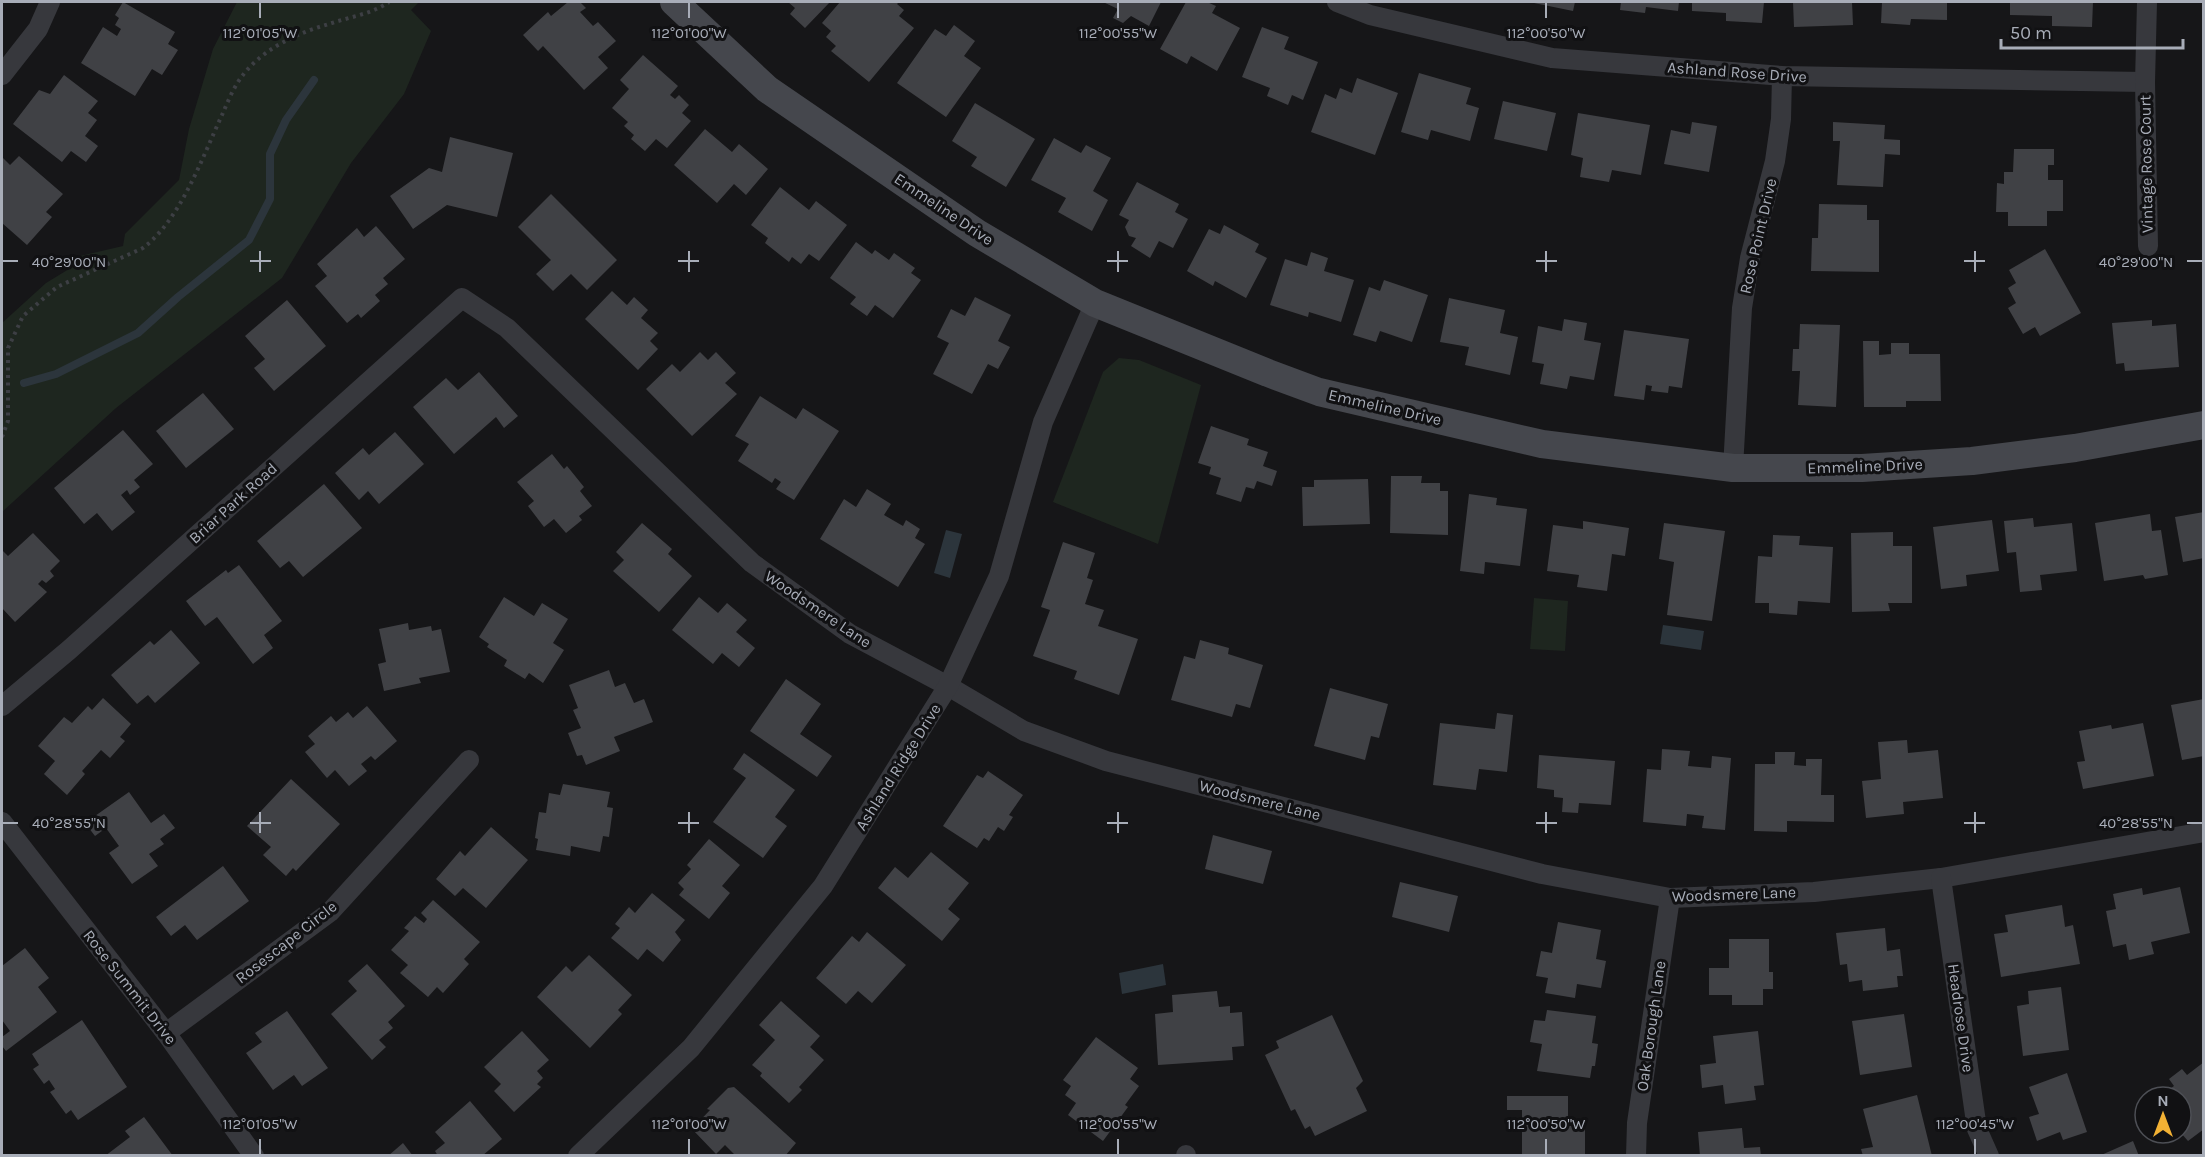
<svg xmlns="http://www.w3.org/2000/svg" width="2205" height="1157" font-family="Karla,sans-serif">
<style>
.green{fill:#1e261f}
.water{fill:#2c353c}
.lines{fill:none;stroke-linecap:round;stroke-linejoin:round}
.stream{stroke:#2c353c;stroke-width:8}
.building{fill:#404145}
.path{stroke:#3d3f44;stroke-width:4;stroke-dasharray:3 4.5;stroke-linecap:butt}
.street{stroke:#37383d;stroke-width:20}
.secondary{stroke:#45474d;stroke-width:28}
.ticks{fill:none;stroke:#a8adb8;stroke-width:2}
.labels{text-anchor:middle;dominant-baseline:central;stroke-width:6;stroke-linejoin:round;paint-order:stroke}
.street-label{font-size:16px;fill:#a8adb8;stroke:#111113}
.ticks-label{font-size:15px;text-anchor:middle;fill:#a8adb8;stroke:#111113;stroke-width:6;stroke-linejoin:round;paint-order:stroke}
</style>
<rect width="100%" height="100%" fill="#161618"/>
<!-- green -->
<g class="green">
<polygon points="237,2 419,2 411,10 431,31 404,94 351,163 282,278 116,408 2,512 2,323 46,283 69,269 80,256 123,246 125,234 179,180 189,129 213,49"/>
<polygon points="1119,358 1139,360 1201,385 1158,544 1053,502 1103,372"/>
<polygon points="1534,598 1568,601 1565,651 1530,649"/>
</g>
<!-- water -->
<g class="water">
<polygon points="946,530 962,534 950,578 934,573"/>
<polygon points="1663,625 1704,631 1701,650 1660,644"/>
<polygon points="1163,964 1166,985 1122,994 1119,973"/>
</g>
<g class="lines">
<!-- stream -->
<polyline class="stream" points="24,383 56,374 138,333 178,297 249,240 270,199 270,154 286,120 314,80"/>
</g>
<!-- building -->
<g class="building">
<polygon points="123,2 175,32 168,44 178,50 162,75 152,69 135,96 81,63 103,27 117,36 121,29 115,25 119,18 115,15"/>
<polygon points="568,2 580,2 586,8 580,12 593,26 598,22 616,41 598,57 608,68 584,90 543,46 538,51 523,35 548,12 551,16"/>
<polygon points="788,2 830,2 805,28 790,14 795,8"/>
<polygon points="840,2 899,2 897,4 904,10 899,16 914,28 869,82 831,51 836,46 826,37 831,31 822,23"/>
<polygon points="1103,2 1161,2 1149,26 1131,16 1123,23 1113,18 1118,9"/>
<polygon points="1186,2 1207,2 1216,6 1212,13 1240,28 1217,71 1191,56 1187,64 1160,49"/>
<polygon points="1621,2 1679,2 1678,11 1646,7 1645,13 1620,10"/>
<polygon points="1692,2 1764,2 1762,23 1726,21 1726,13 1692,11"/>
<polygon points="1793,2 1852,2 1853,25 1794,27"/>
<polygon points="1882,2 1947,2 1947,20 1911,19 1910,25 1881,23"/>
<polygon points="2010,2 2093,2 2092,27 2052,26 2052,16 2010,15"/>
<polygon points="1534,3 1534,2 1575,2 1573,11"/>
<polygon points="954,25 975,41 964,56 981,68 946,117 897,83 935,29 946,36"/>
<polygon points="1262,27 1289,37 1284,49 1318,62 1303,100 1292,95 1288,105 1267,96 1270,88 1242,77"/>
<polygon points="643,55 678,86 670,95 675,99 679,95 689,105 682,113 691,121 667,148 656,139 645,151 631,139 634,135 624,126 628,122 612,108 629,89 620,80"/>
<polygon points="1419,73 1471,88 1466,104 1479,108 1470,141 1431,130 1428,140 1401,132"/>
<polygon points="64,75 98,101 88,113 97,120 85,136 98,146 86,162 71,151 62,162 13,124 39,90 50,94"/>
<polygon points="1357,78 1398,93 1375,155 1311,132 1325,94 1336,99 1340,88 1352,93"/>
<polygon points="1503,101 1556,113 1547,151 1494,139"/>
<polygon points="975,103 1035,139 1006,187 971,166 977,157 952,141"/>
<polygon points="1578,113 1650,125 1641,175 1612,170 1609,182 1580,177 1583,158 1571,155"/>
<polygon points="1692,122 1717,126 1709,172 1664,164 1671,130 1690,134"/>
<polygon points="1833,122 1885,125 1884,139 1900,140 1900,155 1885,154 1883,187 1837,185 1840,141 1833,141"/>
<polygon points="705,129 732,152 739,144 768,169 746,195 734,184 717,203 674,165"/>
<polygon points="450,137 513,153 497,217 447,205 413,229 390,196 429,168 442,172"/>
<polygon points="1054,138 1081,153 1086,145 1111,158 1093,191 1108,200 1092,231 1058,212 1066,198 1031,180"/>
<polygon points="2014,149 2054,149 2054,165 2048,165 2048,180 2063,180 2063,211 2047,211 2047,226 2008,226 2008,212 1996,212 1997,183 2004,184 2004,172 2013,172"/>
<polygon points="19,156 63,194 46,212 52,217 27,245 2,223 2,157 10,165"/>
<polygon points="1137,182 1179,204 1175,212 1188,219 1173,248 1159,241 1150,258 1131,246 1136,238 1129,236 1125,227 1129,220 1119,215"/>
<polygon points="780,187 809,210 816,201 847,225 819,261 809,254 801,264 792,257 789,262 765,243 768,238 751,225"/>
<polygon points="551,194 617,260 587,290 571,274 553,291 536,274 551,260 518,227"/>
<polygon points="1819,204 1867,205 1867,220 1879,220 1879,272 1811,271 1812,238 1818,238"/>
<polygon points="1224,225 1259,244 1255,252 1267,258 1246,298 1215,281 1213,286 1187,271 1209,229 1220,234"/>
<polygon points="376,226 405,259 383,278 388,284 375,295 380,301 361,318 358,314 347,323 315,286 327,276 317,264 357,228 364,237"/>
<polygon points="856,242 872,254 875,250 889,260 894,253 915,268 911,273 921,280 893,318 875,305 867,316 850,304 856,297 830,278"/>
<polygon points="2045,249 2081,313 2040,336 2035,327 2023,334 2008,308 2016,303 2008,288 2016,283 2009,270"/>
<polygon points="1311,252 1328,258 1324,271 1354,280 1341,322 1309,312 1308,317 1270,305 1285,259 1307,266"/>
<polygon points="1384,280 1428,295 1412,342 1380,331 1376,342 1353,335 1369,287 1380,291"/>
<polygon points="612,291 627,305 634,297 648,310 641,318 658,333 650,341 658,349 638,370 585,319"/>
<polygon points="975,297 1011,315 998,341 1010,347 998,369 988,364 972,394 933,374 949,343 937,337 951,309 965,316"/>
<polygon points="1449,298 1505,310 1500,333 1518,337 1510,375 1465,365 1469,347 1440,342"/>
<polygon points="287,300 326,346 274,391 254,368 265,359 245,336"/>
<polygon points="1564,319 1587,323 1584,340 1601,343 1594,380 1570,376 1567,389 1540,384 1544,364 1532,362 1538,326 1562,331"/>
<polygon points="2152,320 2152,326 2176,324 2179,367 2125,371 2124,363 2116,364 2112,323"/>
<polygon points="1800,324 1840,325 1836,407 1798,405 1800,371 1792,371 1793,349 1799,349"/>
<polygon points="1624,330 1689,339 1682,388 1669,386 1668,393 1651,391 1652,386 1646,385 1644,400 1614,396"/>
<polygon points="1863,341 1879,341 1879,355 1891,354 1891,343 1909,343 1909,354 1940,354 1941,401 1906,401 1906,407 1864,407"/>
<polygon points="700,352 708,360 716,352 736,373 725,383 737,394 692,436 646,389 672,364 680,372"/>
<polygon points="479,372 518,416 504,428 496,417 454,454 413,407 446,378 458,390"/>
<polygon points="203,393 234,429 186,468 156,431"/>
<polygon points="760,396 796,419 803,408 839,431 794,500 776,489 781,482 775,478 772,483 738,461 749,444 735,436"/>
<polygon points="1211,426 1249,439 1247,445 1268,452 1263,466 1277,471 1272,486 1257,481 1254,489 1246,487 1241,502 1216,494 1221,478 1209,474 1211,467 1198,463"/>
<polygon points="123,430 153,464 134,480 140,487 130,495 127,490 121,495 135,512 112,531 97,513 84,524 54,488"/>
<polygon points="395,432 424,464 379,504 368,491 359,500 335,473 363,448 369,455"/>
<polygon points="552,454 564,469 567,466 584,487 580,491 592,506 579,516 582,520 566,533 554,519 544,527 528,506 534,501 517,482"/>
<polygon points="1391,476 1422,476 1421,483 1440,483 1440,491 1448,491 1448,535 1390,533"/>
<polygon points="1368,479 1370,524 1303,526 1302,487 1314,487 1314,480"/>
<polygon points="324,484 362,528 303,577 289,561 280,568 257,541"/>
<polygon points="867,489 891,504 884,515 903,526 906,520 920,529 915,538 925,544 898,587 820,539 844,499 856,507"/>
<polygon points="1469,494 1497,498 1496,505 1527,509 1520,566 1485,562 1484,574 1460,571"/>
<polygon points="2204,512 2204,558 2183,562 2175,517"/>
<polygon points="2150,514 2152,531 2161,530 2168,575 2145,579 2143,575 2104,581 2095,523"/>
<polygon points="2033,518 2034,527 2072,523 2077,571 2040,575 2042,590 2020,592 2016,552 2007,553 2004,521"/>
<polygon points="1992,520 1999,571 1966,575 1967,586 1941,589 1933,527"/>
<polygon points="1583,521 1629,528 1625,556 1612,554 1607,591 1577,587 1579,575 1547,571 1553,525 1583,529"/>
<polygon points="642,523 672,549 668,554 692,576 659,612 613,571 624,560 616,552"/>
<polygon points="1664,523 1725,531 1712,621 1667,615 1674,562 1659,559"/>
<polygon points="1893,532 1893,546 1912,546 1912,603 1888,603 1890,611 1852,612 1851,533"/>
<polygon points="33,533 60,561 50,571 54,576 46,583 42,580 38,584 47,592 15,622 2,608 2,550 8,556"/>
<polygon points="1773,535 1800,536 1799,545 1833,547 1830,603 1798,601 1797,615 1769,613 1769,603 1755,603 1758,556 1772,557"/>
<polygon points="1063,542 1095,553 1087,578 1093,580 1085,604 1104,610 1098,626 1138,639 1119,695 1074,679 1077,671 1033,656 1050,610 1041,607"/>
<polygon points="239,565 282,621 264,635 273,648 253,664 217,617 205,626 186,601 226,570 228,573"/>
<polygon points="504,597 534,616 542,603 568,619 553,643 564,650 543,683 529,673 525,679 504,666 507,660 487,647 489,644 479,637"/>
<polygon points="699,597 718,613 727,603 747,620 736,632 755,648 739,667 722,653 713,664 672,630"/>
<polygon points="408,623 409,630 431,626 432,631 441,629 450,672 419,678 421,683 384,691 378,664 386,662 379,629"/>
<polygon points="171,630 200,663 155,703 148,695 137,704 111,675 150,641 154,645"/>
<polygon points="1200,640 1229,648 1228,654 1263,665 1250,708 1236,704 1232,717 1171,700 1184,656 1195,659"/>
<polygon points="609,670 615,687 625,683 634,703 644,699 653,722 614,737 620,751 586,765 582,755 577,756 568,733 581,728 573,710 578,708 569,685"/>
<polygon points="786,679 821,704 800,734 832,756 817,777 750,731"/>
<polygon points="1330,688 1388,704 1379,738 1371,736 1365,760 1314,746"/>
<polygon points="103,698 131,724 120,737 125,741 110,758 101,750 82,771 85,774 67,795 44,774 55,761 38,746 64,717 72,723 88,706 92,710"/>
<polygon points="2204,699 2204,756 2182,760 2171,705"/>
<polygon points="367,706 397,741 375,760 371,756 361,764 367,771 349,786 335,770 327,778 305,752 315,744 308,736 331,716 336,722 348,712 353,718"/>
<polygon points="1497,713 1513,715 1507,772 1479,769 1476,790 1433,785 1440,723 1495,729"/>
<polygon points="2143,723 2154,776 2083,789 2077,762 2085,761 2079,731 2111,725 2112,729"/>
<polygon points="1907,740 1908,753 1938,750 1943,798 1903,802 1904,814 1866,818 1862,781 1881,779 1878,742"/>
<polygon points="1662,749 1690,751 1688,766 1711,768 1712,756 1731,758 1725,830 1702,828 1704,816 1687,814 1686,826 1643,822 1647,769 1661,770"/>
<polygon points="1775,752 1795,752 1794,765 1806,766 1806,759 1822,759 1821,795 1834,795 1834,822 1787,821 1787,832 1754,831 1755,764 1775,764"/>
<polygon points="744,753 795,790 775,817 787,826 763,858 713,822 746,778 733,769"/>
<polygon points="1539,755 1615,761 1611,805 1579,803 1578,813 1562,812 1563,798 1554,797 1554,790 1537,788"/>
<polygon points="988,771 1023,795 1009,815 1013,817 1004,831 998,827 989,841 984,838 977,848 943,826 977,775 983,778"/>
<polygon points="291,779 340,824 296,871 293,868 286,876 263,855 271,847 247,826"/>
<polygon points="563,784 610,792 607,807 613,808 609,837 603,836 600,852 571,846 570,856 536,850 538,839 535,838 539,812 546,813 549,793 560,795"/>
<polygon points="129,792 151,823 164,814 175,828 160,839 164,844 149,854 158,866 132,884 109,853 119,846 106,828 95,836 85,823"/>
<polygon points="491,827 528,860 486,908 463,888 455,896 436,879 460,851 465,856"/>
<polygon points="1213,835 1272,851 1263,884 1205,869"/>
<polygon points="709,839 740,865 722,886 730,893 709,919 679,895 684,889 678,883 691,869 687,865"/>
<polygon points="931,852 969,883 948,909 960,919 942,941 878,888 895,867 908,878"/>
<polygon points="223,866 249,901 197,940 185,925 171,936 156,917"/>
<polygon points="1400,882 1458,896 1449,932 1392,917"/>
<polygon points="2180,887 2190,933 2151,942 2154,954 2129,960 2126,944 2113,947 2106,911 2116,909 2113,894 2142,888 2143,895"/>
<polygon points="652,893 685,920 675,932 681,940 663,962 647,949 638,960 611,938 620,928 615,924 629,907 635,913"/>
<polygon points="433,900 480,942 464,959 469,964 443,993 437,987 428,997 400,973 408,965 391,950 409,931 404,928 415,916 424,923 427,919 421,913"/>
<polygon points="2062,905 2065,927 2073,925 2080,964 2001,977 1994,934 2008,932 2005,915"/>
<polygon points="1558,922 1601,930 1596,959 1606,961 1601,988 1577,984 1575,998 1545,993 1548,978 1536,976 1541,951 1552,953"/>
<polygon points="1885,928 1887,951 1900,949 1903,976 1897,976 1898,987 1863,991 1862,980 1849,982 1847,964 1840,965 1836,933"/>
<polygon points="867,932 906,965 872,1003 858,991 846,1004 816,978 852,936 859,942"/>
<polygon points="1729,939 1769,939 1769,972 1773,972 1773,989 1763,989 1763,1005 1732,1005 1732,995 1709,995 1709,968 1729,968"/>
<polygon points="25,948 49,978 38,987 57,1012 6,1051 2,1046 2,1037 10,1031 2,1020 2,966"/>
<polygon points="589,955 632,995 618,1010 622,1014 590,1048 537,997 566,966 572,972"/>
<polygon points="367,964 405,1006 388,1022 393,1028 379,1040 386,1047 372,1060 331,1014 357,991 348,981"/>
<polygon points="2061,987 2069,1050 2023,1056 2017,1006 2029,1004 2028,991"/>
<polygon points="1217,991 1219,1007 1230,1006 1230,1013 1242,1012 1244,1046 1232,1047 1233,1060 1158,1065 1155,1014 1173,1012 1172,995"/>
<polygon points="781,1001 820,1036 810,1047 824,1060 799,1087 802,1090 789,1103 760,1076 762,1073 752,1065 775,1040 759,1025"/>
<polygon points="1547,1010 1596,1016 1592,1043 1598,1044 1595,1066 1592,1066 1590,1078 1537,1071 1542,1044 1530,1042 1534,1020 1545,1021"/>
<polygon points="287,1011 328,1068 302,1086 294,1075 273,1090 246,1053 262,1042 255,1033"/>
<polygon points="1904,1014 1912,1067 1860,1075 1852,1021"/>
<polygon points="1332,1015 1363,1081 1356,1088 1367,1111 1315,1136 1310,1126 1305,1129 1295,1109 1291,1111 1265,1055 1279,1048 1276,1041"/>
<polygon points="82,1020 127,1087 78,1120 71,1110 66,1114 50,1092 55,1089 49,1080 44,1084 33,1069 39,1065 32,1054"/>
<polygon points="522,1031 549,1060 537,1071 543,1078 537,1084 541,1087 514,1112 494,1091 501,1084 484,1067"/>
<polygon points="1758,1031 1764,1085 1754,1086 1756,1100 1725,1104 1723,1085 1702,1088 1700,1065 1716,1063 1713,1036"/>
<polygon points="1096,1037 1138,1068 1130,1079 1139,1086 1125,1105 1128,1107 1103,1141 1068,1115 1076,1103 1065,1095 1071,1086 1063,1080"/>
<polygon points="2204,1062 2204,1129 2188,1141 2181,1133 2181,1097 2172,1097 2167,1091 2174,1086 2169,1079 2182,1069 2187,1075"/>
<polygon points="2067,1073 2087,1132 2063,1140 2060,1132 2037,1141 2029,1117 2039,1114 2029,1087"/>
<polygon points="734,1087 796,1143 785,1156 736,1156 725,1145 716,1154 692,1129 710,1110 707,1109 728,1088"/>
<polygon points="1917,1095 1932,1156 1863,1156 1861,1149 1873,1147 1863,1109"/>
<polygon points="1507,1096 1568,1096 1568,1126 1585,1126 1585,1156 1522,1156 1522,1110 1507,1110"/>
<polygon points="470,1101 502,1139 482,1156 438,1156 435,1151 445,1143 435,1132"/>
<polygon points="144,1117 173,1156 105,1156 130,1137 125,1131"/>
<polygon points="1742,1128 1744,1148 1760,1147 1761,1156 1700,1156 1698,1132"/>
<polygon points="2133,1141 2139,1156 2099,1156"/>
<polygon points="403,1143 413,1156 388,1156"/>
</g>
<g class="lines">
<!-- path -->
<path class="path" d="M2 437 8 421V348L23 316 57 287 143 248C181 219 202 158 222 115 229 99 236 81 249 68 269 46 301 32 329 24 349 17 372 14 389 2"/>
<!-- street -->
<g class="street">
<polyline points="1337,2 1370,15 1552,58 1782,76 2145,82"/>
<polyline points="2147,2 2145,82 2148,246"/>
<polyline points="2,75 38,29 50,2"/>
<polyline points="1733,468 1742,308 1750,258 1775,161 1781,119 1782,76"/>
<polyline points="2,706 69,650 462,298 507,328 752,563 850,634 948,686 1024,731 1106,761 1542,874 1670,898 1814,892 1941,878 2204,832"/>
<polyline points="2,822 166,1033 254,1156"/>
<polyline points="1941,878 1977,1129 1989,1156"/>
<polyline points="166,1033 330,912 469,760"/>
<polyline points="578,1156 691,1048 823,886 948,686 999,576 1043,422 1095,303"/>
<polyline points="1186,1156 1186,1155"/>
<polyline points="1636,1156 1637,1123 1670,898"/>
</g>
<!-- secondary -->
<polyline class="secondary" points="674,2 767,89 977,233 1095,303 1268,373 1319,392 1542,444 1733,468 1862,468 1972,461 2075,448 2204,425"/>
</g>
<!-- ticks -->
<path class="ticks" d="M260 3V18M689 3V18M1118 3V18M1546 3V18M260 251V272M689 251V272M1118 251V272M1546 251V272M1975 251V272M3 261H18M250 261H271M678 261H699M1107 261H1128M1536 261H1557M1964 261H1985M2187 261H2202M260 812V833M689 812V833M1118 812V833M1546 812V833M1975 812V833M3 823H18M250 823H271M678 823H699M1107 823H1128M1536 823H1557M1964 823H1985M2187 823H2202M260 1139V1154M689 1139V1154M1118 1139V1154M1546 1139V1154M1975 1139V1154"/>
<g class="labels">
<!-- street labels -->
<g class="street-label">
<text transform="translate(1737 72) rotate(4)">Ashland Rose Drive</text>
<text transform="translate(2146 164) rotate(-91)">Vintage Rose Court</text>
<text transform="translate(944 209) rotate(34)">Emmeline Drive</text>
<text transform="translate(1758 236) rotate(-77)">Rose Point Drive</text>
<text transform="translate(1385 407) rotate(13)">Emmeline Drive</text>
<text transform="translate(1865 466) rotate(-2)">Emmeline Drive</text>
<text transform="translate(233 503) rotate(-42)">Briar Park Road</text>
<text transform="translate(818 609) rotate(34)">Woodsmere Lane</text>
<text transform="translate(898 767) rotate(-58)">Ashland Ridge Drive</text>
<text transform="translate(1260 800) rotate(14)">Woodsmere Lane</text>
<text transform="translate(1734 894) rotate(-2)">Woodsmere Lane</text>
<text transform="translate(286 942) rotate(-38)">Rosescape Circle</text>
<text transform="translate(130 987) rotate(52)">Rose Summit Drive</text>
<text transform="translate(1961 1018) rotate(82)">Headrose Drive</text>
<text transform="translate(1651 1026) rotate(-82)">Oak Borough Lane</text>
</g>
</g>
<g class="ticks-label">
<text x="260" y="38">112°01'05"W</text>
<text x="689" y="38">112°01'00"W</text>
<text x="1118" y="38">112°00'55"W</text>
<text x="1546" y="38">112°00'50"W</text>
<text x="69" y="267">40°29'00"N</text>
<text x="2136" y="267">40°29'00"N</text>
<text x="69" y="828">40°28'55"N</text>
<text x="2136" y="828">40°28'55"N</text>
<text x="260" y="1129">112°01'05"W</text>
<text x="689" y="1129">112°01'00"W</text>
<text x="1118" y="1129">112°00'55"W</text>
<text x="1546" y="1129">112°00'50"W</text>
<text x="1975" y="1129">112°00'45"W</text>
</g>
<!-- border -->
<rect width="2205" height="1157" fill="none" stroke="#a8adb8" stroke-width="6"/>
<!-- north arrow -->
<g transform="translate(2163 1115)"><circle r="28" fill="#111113" stroke="#4d4f55" stroke-width="1.5"/>
<path d="M0-4.5L10 22L0 15L-10 22Z" fill="#f2b134"/>
<text y="-9" font-size="16" font-weight="bold" text-anchor="middle" fill="#a8adb8">N</text>
</g>
<!-- scale -->
<path d="M2001 39v9h182v-9" fill="none" stroke="#a8adb8" stroke-width="3"/>
<text x="2010" y="39" font-size="18" fill="#a8adb8" stroke="#111113" stroke-width="4.5" paint-order="stroke">50 m</text>
</svg>
